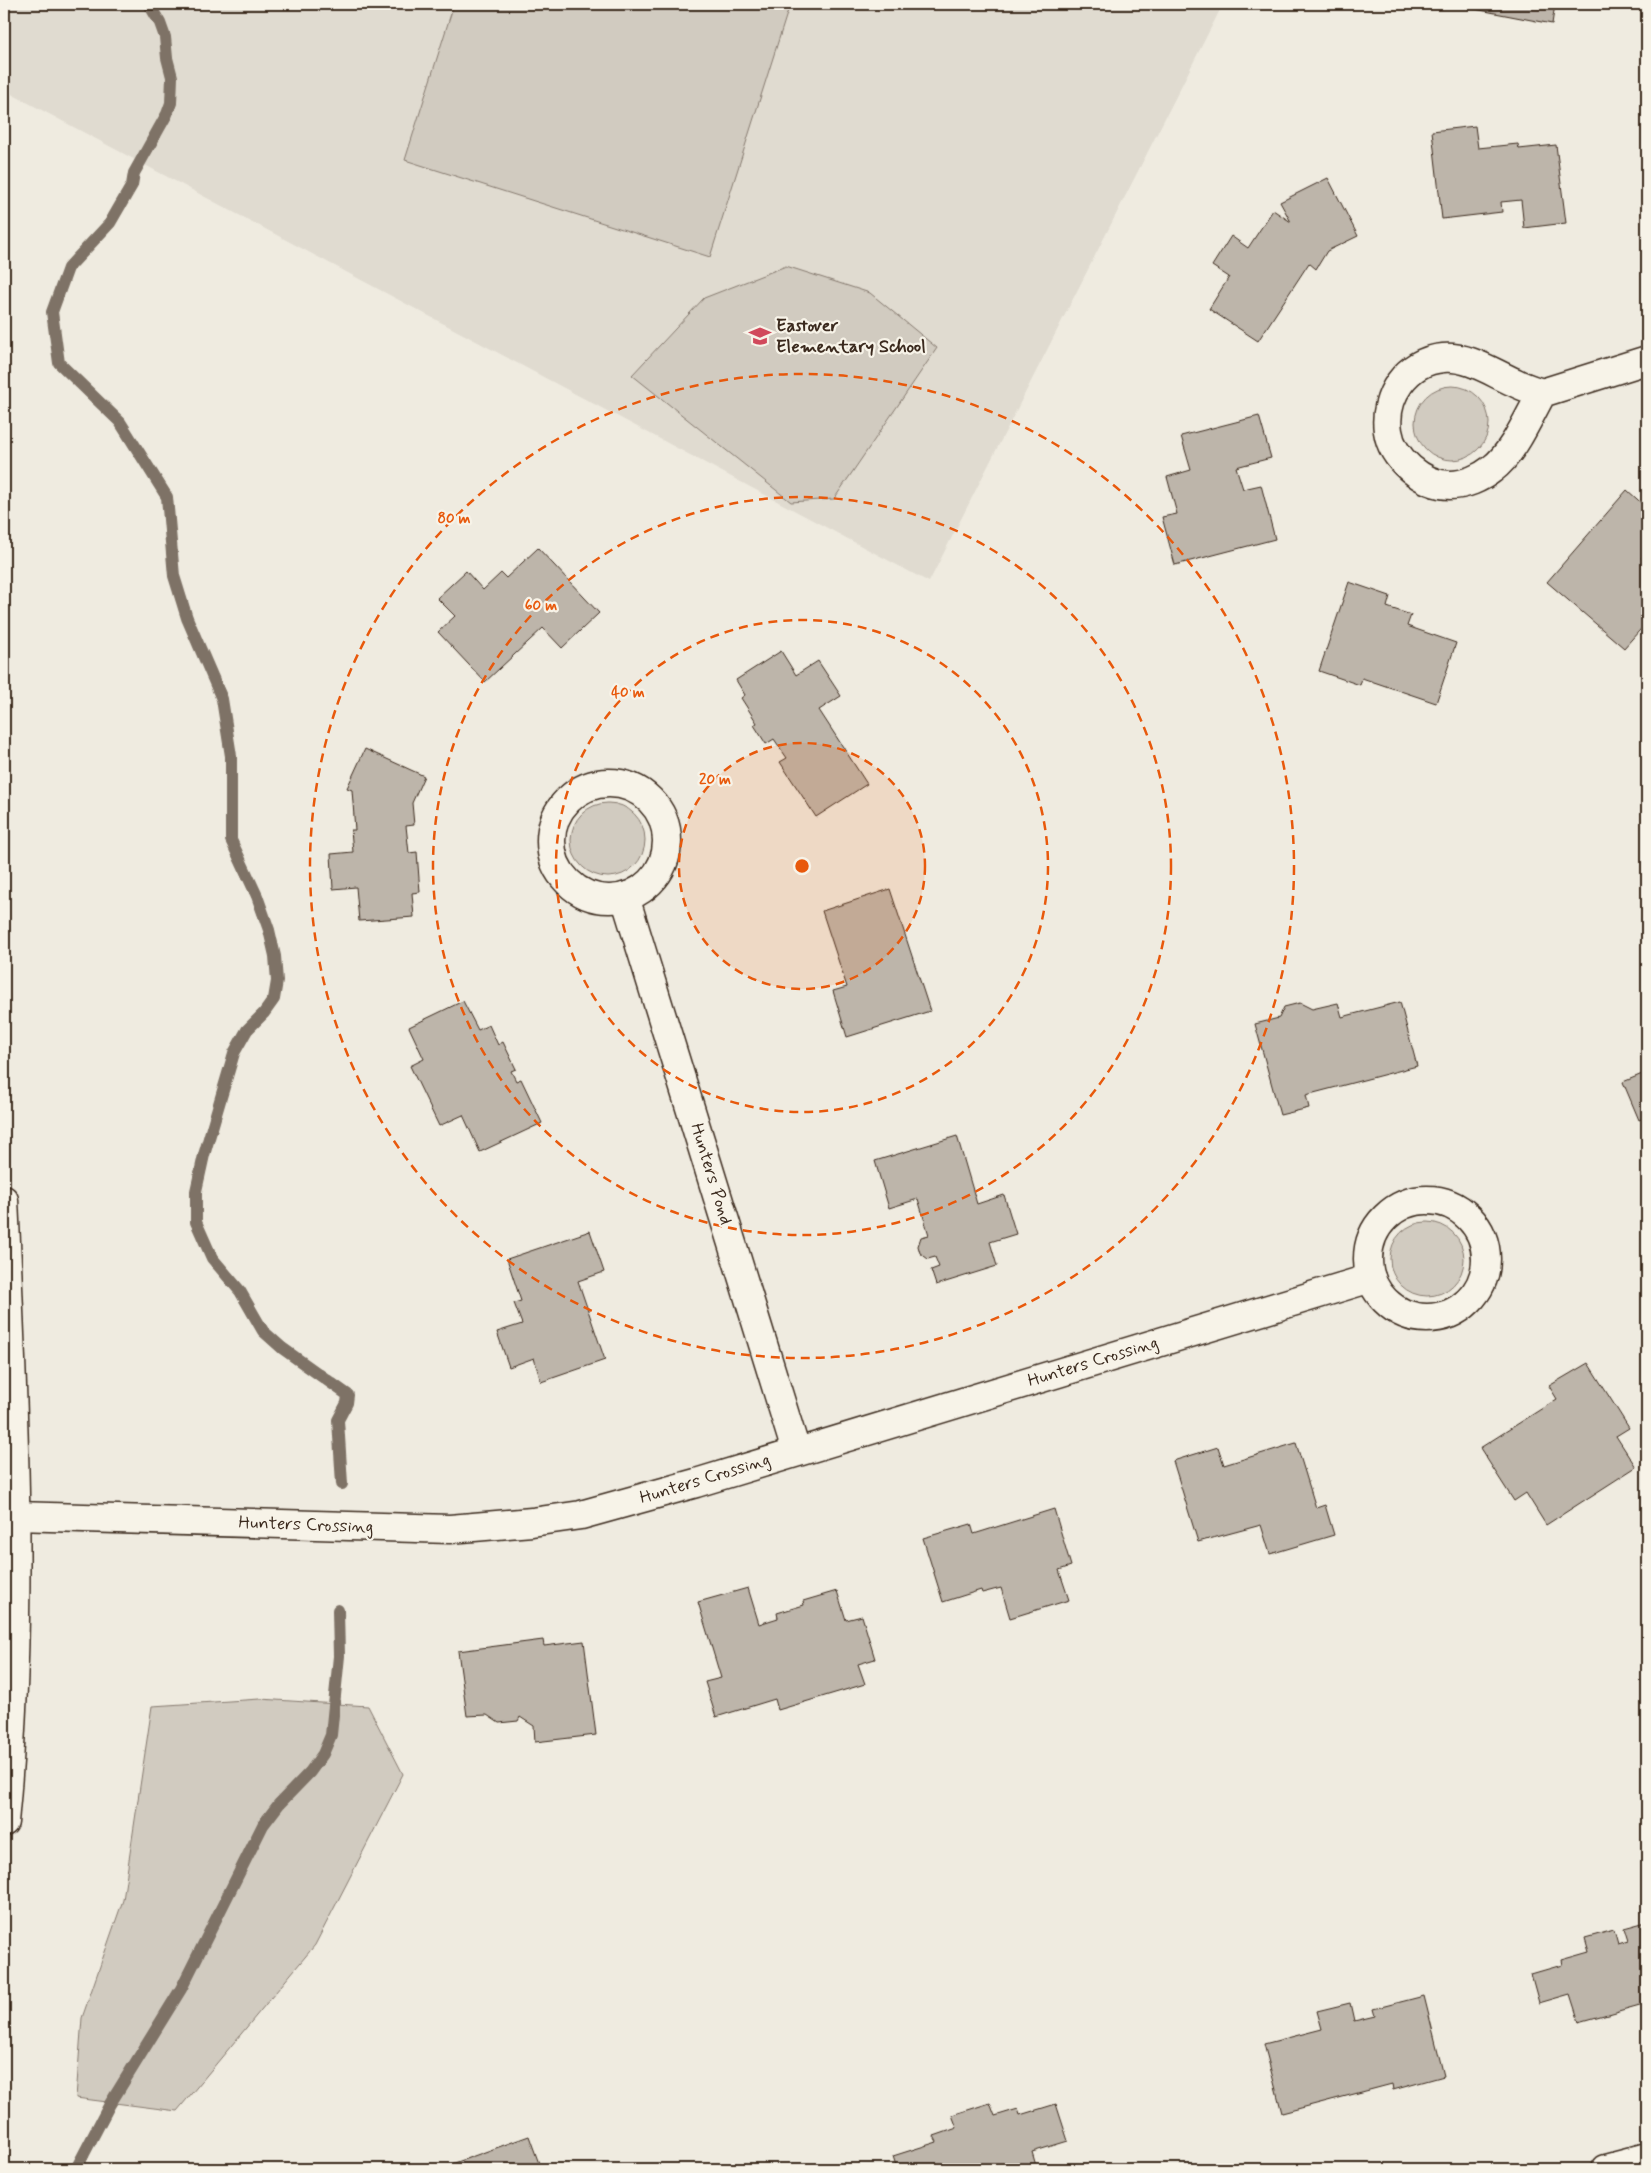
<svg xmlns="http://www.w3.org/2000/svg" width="1651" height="2173" font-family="Mynerve,sans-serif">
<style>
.built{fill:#e0dbd0}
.green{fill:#d1cbc0;stroke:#867a6f}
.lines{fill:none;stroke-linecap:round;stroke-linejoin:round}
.stream{stroke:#7e7266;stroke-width:12}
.building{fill:#bdb5aa;stroke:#3b2a1e}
.street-casing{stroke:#3b2a1e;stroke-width:31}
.secondary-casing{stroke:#3b2a1e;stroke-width:31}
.street{stroke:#f7f3e8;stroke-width:28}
.secondary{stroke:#f7f3e8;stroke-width:28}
.ring{fill:none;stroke:#e8590c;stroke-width:2.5;stroke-dasharray:9 6}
.labels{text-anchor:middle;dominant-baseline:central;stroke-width:4.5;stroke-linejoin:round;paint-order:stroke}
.poi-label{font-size:18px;font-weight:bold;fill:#3b2a1e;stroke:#f7f3e8;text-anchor:start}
.street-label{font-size:18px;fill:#3b2a1e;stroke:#f7f3e8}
.centre{fill:#e8590c;stroke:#f7f3e8;stroke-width:2.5}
.ring-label{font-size:15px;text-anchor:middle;font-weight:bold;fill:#e8590c;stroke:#f7f3e8;stroke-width:4.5;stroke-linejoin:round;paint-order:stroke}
</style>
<rect width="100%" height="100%" fill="#efebe0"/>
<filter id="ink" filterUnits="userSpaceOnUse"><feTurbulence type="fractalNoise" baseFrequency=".02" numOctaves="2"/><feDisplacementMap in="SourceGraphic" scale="10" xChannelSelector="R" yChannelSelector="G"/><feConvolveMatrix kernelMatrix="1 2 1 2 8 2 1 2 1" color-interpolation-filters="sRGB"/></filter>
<g filter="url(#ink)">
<!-- built -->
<polygon class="built" points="4,4 1223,4 929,582 4,90"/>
<!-- green -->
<g class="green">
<polygon points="454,4 790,4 710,257 405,160"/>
<polygon points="786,266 870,293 937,348 834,499 791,502 632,375 704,298"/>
<circle cx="1452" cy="423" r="37"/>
<circle cx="608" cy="840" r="37"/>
<circle cx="1427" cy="1259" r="37"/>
<polygon points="260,1699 368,1706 403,1774 315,1945 177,2111 76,2098 82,2018 123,1900 152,1706"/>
</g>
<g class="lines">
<!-- stream -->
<g class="stream">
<polyline points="149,4 160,23 165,37 167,58 172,77 171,103 167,114 134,173 132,185 110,223 68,268 52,312 59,363 120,422 167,497 174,576 187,618 222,699 231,756 231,840 257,896 269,930 275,956 277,981 274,999 264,1013 247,1030 234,1053 204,1155 196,1191 196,1222 212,1258 240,1291 263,1331 282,1348 348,1395 347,1403 338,1420 342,1484"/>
<polyline points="76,2169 110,2104 181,1989 263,1825 279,1804 310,1772 323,1754 331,1735 339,1656 338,1610"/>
</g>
</g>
<!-- building -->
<g class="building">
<polygon points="1459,4 1555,4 1552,24 1459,6"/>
<polygon points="1475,126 1478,148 1518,144 1519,149 1556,145 1566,223 1524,228 1521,200 1501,202 1502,212 1442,219 1432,131"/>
<polygon points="1328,178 1358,236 1327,251 1316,269 1309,263 1258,341 1209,309 1229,277 1212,266 1231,236 1248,248 1273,210 1291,222 1280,202"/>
<polygon points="1259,416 1271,458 1236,467 1243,489 1261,485 1275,539 1175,565 1162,517 1177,514 1167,477 1191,470 1181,436"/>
<polygon points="1627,490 1647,508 1647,551 1641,558 1647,564 1647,622 1624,648 1547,582"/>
<polygon points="538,548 599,613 562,648 543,628 485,682 438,632 455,616 437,598 466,571 483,590 501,573 506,578"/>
<polygon points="1349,582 1390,596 1387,607 1411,615 1407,626 1456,643 1436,703 1362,678 1360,685 1319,671"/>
<polygon points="781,651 796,675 818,661 841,696 819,710 867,784 816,817 780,762 787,758 774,739 766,744 754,725 757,723 741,698 745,695 736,680"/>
<polygon points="365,749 424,776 412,803 414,825 406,826 409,853 417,852 420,892 412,893 414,917 359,921 356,887 333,889 331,854 353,852 351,830 355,830 352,790 347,788"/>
<polygon points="890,889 930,1011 847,1037 833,991 847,987 822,911"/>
<polygon points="463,1001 478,1030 489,1025 498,1045 503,1042 516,1069 511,1071 516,1081 521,1079 542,1123 480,1152 463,1115 439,1126 410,1066 424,1059 409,1027"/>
<polygon points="1400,1002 1417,1066 1306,1095 1309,1108 1280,1115 1255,1024 1279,1018 1284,1007 1300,1003 1312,1009 1338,1003 1342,1017"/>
<polygon points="1647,1072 1647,1117 1639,1120 1623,1082"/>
<polygon points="957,1136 977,1204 1004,1195 1016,1234 990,1242 997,1266 936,1285 931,1270 939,1267 935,1257 928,1259 920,1253 918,1246 921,1237 929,1235 918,1199 889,1208 875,1161"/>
<polygon points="590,1231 604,1272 578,1281 605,1360 541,1382 534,1358 509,1367 497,1332 522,1324 514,1303 521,1301 507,1259"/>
<polygon points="1588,1363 1629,1428 1616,1436 1636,1467 1546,1525 1526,1493 1514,1501 1480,1448 1557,1399 1549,1386"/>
<polygon points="1296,1443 1316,1508 1325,1505 1334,1535 1270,1554 1261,1525 1198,1542 1173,1461 1218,1447 1224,1465"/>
<polygon points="1054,1509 1071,1566 1059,1570 1069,1600 1010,1618 1001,1588 982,1593 981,1590 943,1602 923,1538 971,1524 974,1534"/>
<polygon points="748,1588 759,1624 778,1618 777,1613 804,1605 803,1601 837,1591 846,1620 862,1616 875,1659 858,1664 865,1684 778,1710 775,1699 716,1717 705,1682 721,1678 698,1602"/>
<polygon points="543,1640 544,1646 584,1641 596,1735 535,1742 534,1726 520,1717 518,1721 499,1723 487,1715 467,1716 458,1651"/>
<polygon points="1646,1922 1647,2003 1579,2022 1570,1994 1539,2003 1531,1974 1562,1965 1561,1960 1589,1952 1585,1938 1614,1930 1618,1944 1628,1941 1624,1928"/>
<polygon points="1424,1996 1444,2076 1393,2090 1392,2084 1282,2113 1264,2044 1322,2029 1317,2011 1350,2003 1354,2021 1375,2016 1373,2009"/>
<polygon points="990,2103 995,2116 1018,2109 1020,2115 1056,2104 1068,2141 1032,2152 1037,2169 897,2169 893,2156 937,2142 934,2136 957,2128 952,2115"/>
<polygon points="529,2136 541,2169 438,2169"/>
</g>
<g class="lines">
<!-- street casing -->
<g class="street-casing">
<g id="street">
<path d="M1542 393C1529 416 1513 454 1492 469 1481 478 1465 485 1450 485 1423 485 1392 459 1388 431 1383 397 1406 361 1443 358 1469 356 1491 372 1514 382 1523 387 1533 390 1542 393L1647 360"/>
<circle cx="609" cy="841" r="58"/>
<polyline points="625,897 796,1451"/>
<circle cx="1427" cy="1259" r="59"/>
<polyline points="16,1516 450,1529 532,1522 581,1515 696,1483 1371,1278"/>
<polyline points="1605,2169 1647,2158"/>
</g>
</g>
<!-- secondary casing -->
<g class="secondary-casing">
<path id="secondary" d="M4 1200C14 1407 24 1615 4 1822"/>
</g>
<!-- street -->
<use href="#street" class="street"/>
<!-- secondary -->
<use href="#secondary" class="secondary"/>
</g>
</g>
<!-- distance rings -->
<circle cx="802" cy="866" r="123" fill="#e8590c" fill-opacity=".12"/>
<g class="ring">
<circle cx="802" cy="866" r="123"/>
<circle cx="802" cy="866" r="246"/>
<circle cx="802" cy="866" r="369"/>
<circle cx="802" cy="866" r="492"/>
</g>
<!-- icons -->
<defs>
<g id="school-bare" transform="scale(1.725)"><path d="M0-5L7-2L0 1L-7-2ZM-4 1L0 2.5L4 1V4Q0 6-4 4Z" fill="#d1495b" stroke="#f7f3e8" stroke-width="2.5" paint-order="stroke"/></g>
</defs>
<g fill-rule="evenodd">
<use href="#school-bare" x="760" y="336"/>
</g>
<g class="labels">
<!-- poi labels -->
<g class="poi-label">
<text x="776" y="326">Eastover<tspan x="776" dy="21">Elementary School</tspan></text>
</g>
<!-- street labels -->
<g class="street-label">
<text transform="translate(711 1174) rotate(73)">Hunters Pond</text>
<text transform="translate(1093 1362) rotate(-17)">Hunters Crossing</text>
<text transform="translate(705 1479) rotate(-17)">Hunters Crossing</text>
<text transform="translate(306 1525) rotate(2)">Hunters Crossing</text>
</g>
</g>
<circle cx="802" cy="866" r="8" class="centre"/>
<g class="ring-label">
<text x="454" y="523">80 m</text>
<text x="541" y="610">60 m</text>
<text x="628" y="697">40 m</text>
<text x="715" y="784">20 m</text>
</g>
<!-- margin -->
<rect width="1651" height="2173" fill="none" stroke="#f7f3e8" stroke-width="20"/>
<rect x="10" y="10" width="1631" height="2153" fill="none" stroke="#3b2a1e" stroke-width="2" filter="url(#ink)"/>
</svg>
